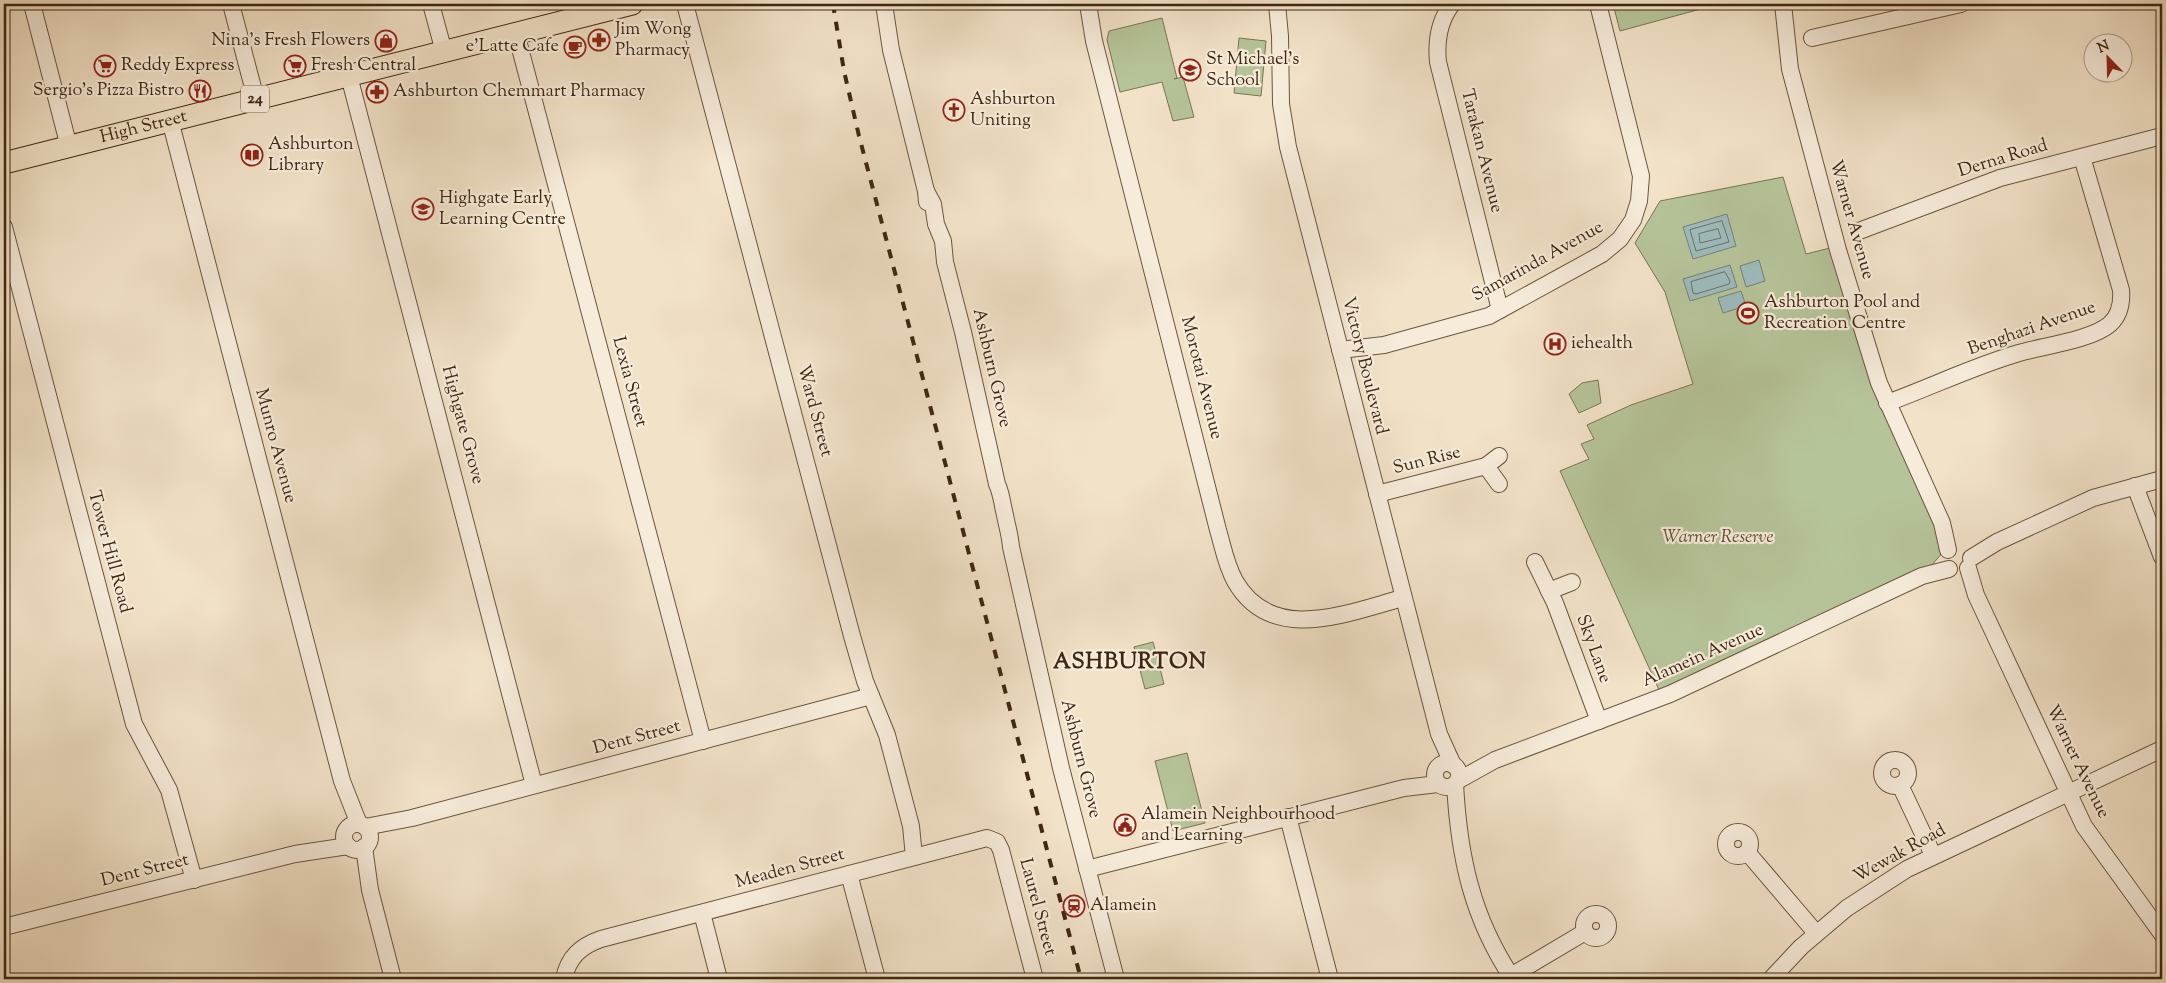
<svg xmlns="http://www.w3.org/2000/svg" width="2166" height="983" font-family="'Sorts Mill Goudy',serif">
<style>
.green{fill:#b6c49a;stroke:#7a7555}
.water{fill:#9dbcbd;stroke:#778078}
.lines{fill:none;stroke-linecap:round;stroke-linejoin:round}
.shore{stroke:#6e7166;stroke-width:1}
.minor-casing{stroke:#6b553e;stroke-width:18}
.major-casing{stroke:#3e2610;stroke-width:23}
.minor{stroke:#f7ecdb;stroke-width:16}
.major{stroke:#f2e2c8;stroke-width:21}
.rail{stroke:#3e2610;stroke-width:4;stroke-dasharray:9 9;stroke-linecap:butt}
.labels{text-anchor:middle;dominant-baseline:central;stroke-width:4.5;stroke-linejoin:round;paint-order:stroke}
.shield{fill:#f7ecdb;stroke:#76614d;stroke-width:1}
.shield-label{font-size:16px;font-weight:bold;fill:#3e2610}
.poi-label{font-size:18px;fill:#3e2610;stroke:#f7ecdb;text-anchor:start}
.street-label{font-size:18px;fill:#3e2610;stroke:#f7ecdb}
.park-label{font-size:18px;font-style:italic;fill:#5c4e32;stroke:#f7ecdb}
.district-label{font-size:22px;font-weight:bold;letter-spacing:1px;fill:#3e2610;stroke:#f7ecdb}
</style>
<rect width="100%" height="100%" fill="#f2e2c8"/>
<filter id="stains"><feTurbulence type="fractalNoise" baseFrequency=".004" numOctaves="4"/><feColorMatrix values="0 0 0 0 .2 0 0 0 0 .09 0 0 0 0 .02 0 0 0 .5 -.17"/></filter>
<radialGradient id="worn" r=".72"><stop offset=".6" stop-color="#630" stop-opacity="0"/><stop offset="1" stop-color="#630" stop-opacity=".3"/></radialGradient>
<!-- green -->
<g class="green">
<polygon points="1613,4 1719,4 1620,31"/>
<polygon points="1162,18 1177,78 1174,79 1183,77 1194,117 1173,121 1162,82 1120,92 1107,40 1109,31"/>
<polygon points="1239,38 1266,41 1261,96 1234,93"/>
<polygon points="1783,177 1806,254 1830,248 1942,540 1943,552 1931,566 1660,692 1560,471 1589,459 1581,444 1594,439 1587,425 1631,405 1693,384 1665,292 1635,243 1660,201"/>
<polygon points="1598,380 1601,403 1579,413 1569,394 1582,383"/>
<polygon points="1153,642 1164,684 1145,689 1134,647"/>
<polygon points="1187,753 1205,823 1173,831 1155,761"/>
</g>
<!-- water -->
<g class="water">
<polygon points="1727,214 1736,246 1693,259 1683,227"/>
<polygon points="1759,260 1765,281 1746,287 1740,266"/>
<polygon points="1730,265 1737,287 1690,301 1683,279"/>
<polygon points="1741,291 1746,306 1723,313 1718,298"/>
</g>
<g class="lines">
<!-- shore -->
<g class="shore">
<polygon points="1722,221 1729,242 1696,251 1690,230"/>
<polygon points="1718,229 1721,238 1700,243 1699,234"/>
<polygon points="1725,272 1730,281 1729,284 1696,294 1693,293 1691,282"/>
</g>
<!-- minor casing -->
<g class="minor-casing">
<g id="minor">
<polyline points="32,4 69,147"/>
<polyline points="231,4 256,99"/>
<polyline points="431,4 444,52"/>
<polyline points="685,4 852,636 865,681 887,735 911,826 914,857"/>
<polyline points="884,4 891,50 926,191 927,202"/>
<path d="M1088 4 1094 41 1218 530C1223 547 1226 565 1235 581 1272 646 1349 612 1403 598"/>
<polyline points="1277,4 1280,36 1281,104 1288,147 1439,734 1453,765"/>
<path d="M1452 4C1439 21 1436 42 1438 62L1500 310"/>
<polyline points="1783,4 1790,69 1838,250 1879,383 1942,523 1948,550"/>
<polyline points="516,33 703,741"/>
<polyline points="1812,38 1961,4"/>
<polyline points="349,76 534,785"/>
<polyline points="170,120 342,781 359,824"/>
<path d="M926 191 933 204 936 224 943 241 945 262 963 332 997 484C1002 495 1002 504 1005 515 1007 526 1010 535 1011 547L1061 768 1116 979"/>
<polyline points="4,227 134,724 169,790 194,880"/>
<polyline points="1859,231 2000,178 2162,136"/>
<polyline points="1340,350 1384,345 1489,316 1602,254 1620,239 1633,220 1639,201 1641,176 1598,4"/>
<path d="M1887 403C1931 387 1974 366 2019 353 2043 346 2092 340 2110 324 2120 315 2122 303 2121 290L2082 157"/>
<polyline points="1486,466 1499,456"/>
<polyline points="2135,486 2162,557"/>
<polyline points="1377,494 1486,466 1499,484"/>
<polyline points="1971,558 1997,542 2093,498 2162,479"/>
<polyline points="1535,562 1555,603 1599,721"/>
<polyline points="1968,568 1976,595 2084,826 2162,934"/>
<polyline points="1549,591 1572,582"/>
<circle cx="1895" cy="773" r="13"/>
<circle cx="1447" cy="775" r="12"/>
<polyline points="1459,780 1495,760 1670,694 1922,576 1949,569"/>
<path d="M1455 784C1459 857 1472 918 1513 979"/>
<polyline points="1900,785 1933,855"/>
<polyline points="1288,817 1330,979"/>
<circle cx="357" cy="837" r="13"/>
<polyline points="365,827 412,818 871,696"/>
<circle cx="1738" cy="844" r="12"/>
<polyline points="364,847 370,890 393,979"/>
<polyline points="1747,852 1816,933"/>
<polyline points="1087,869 1404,788 1438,784"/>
<polyline points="849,874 877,979"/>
<polyline points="702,913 719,979"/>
<circle cx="1596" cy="926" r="12"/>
<polyline points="4,927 295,854 348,846"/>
<polyline points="1511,976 1585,932"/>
<path d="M564 979C568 957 581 946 601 939L987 838 997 842 1001 850 1035 979"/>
<polyline points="1771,979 1801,947 1847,908 1907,869 2162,749"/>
</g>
</g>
<!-- major casing -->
<g class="major-casing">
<g id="major">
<path id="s1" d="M4 163 632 4"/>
</g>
</g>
<!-- minor -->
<use href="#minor" class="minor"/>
<!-- major -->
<use href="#major" class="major"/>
<!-- rail -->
<polyline class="rail" points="833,4 844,71 859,136 1081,979"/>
</g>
<!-- icons -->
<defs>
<g id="pharmacy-ring" transform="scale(1.125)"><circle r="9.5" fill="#f7ecdb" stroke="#8f2418" stroke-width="1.5"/><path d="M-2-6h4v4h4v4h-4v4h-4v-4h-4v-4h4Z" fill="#8f2418"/></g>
<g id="shop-ring" transform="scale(1.125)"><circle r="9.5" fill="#f7ecdb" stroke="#8f2418" stroke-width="1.5"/><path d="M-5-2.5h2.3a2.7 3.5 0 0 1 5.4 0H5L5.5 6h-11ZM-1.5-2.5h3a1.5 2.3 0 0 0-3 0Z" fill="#8f2418"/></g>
<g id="cafe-ring" transform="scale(1.125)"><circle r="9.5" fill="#f7ecdb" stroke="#8f2418" stroke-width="1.5"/><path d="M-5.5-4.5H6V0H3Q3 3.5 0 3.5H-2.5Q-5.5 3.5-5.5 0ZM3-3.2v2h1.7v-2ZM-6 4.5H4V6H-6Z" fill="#8f2418"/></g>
<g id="supermarket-ring" transform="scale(1.125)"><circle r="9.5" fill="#f7ecdb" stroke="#8f2418" stroke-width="1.5"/><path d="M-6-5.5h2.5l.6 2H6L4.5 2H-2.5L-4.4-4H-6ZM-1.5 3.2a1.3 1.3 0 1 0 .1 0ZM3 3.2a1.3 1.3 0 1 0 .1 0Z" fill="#8f2418"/></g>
<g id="school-ring" transform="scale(1.125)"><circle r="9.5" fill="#f7ecdb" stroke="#8f2418" stroke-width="1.5"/><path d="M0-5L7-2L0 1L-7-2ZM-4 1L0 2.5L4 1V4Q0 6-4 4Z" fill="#8f2418"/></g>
<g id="restaurant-ring" transform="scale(1.125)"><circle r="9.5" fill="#f7ecdb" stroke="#8f2418" stroke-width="1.5"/><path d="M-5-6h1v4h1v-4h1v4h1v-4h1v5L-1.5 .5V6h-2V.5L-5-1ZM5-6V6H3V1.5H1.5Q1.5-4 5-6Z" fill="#8f2418"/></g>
<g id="church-ring" transform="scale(1.125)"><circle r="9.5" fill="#f7ecdb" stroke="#8f2418" stroke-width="1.5"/><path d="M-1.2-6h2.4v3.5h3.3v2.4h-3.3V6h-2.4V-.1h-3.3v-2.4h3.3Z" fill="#8f2418"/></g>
<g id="library-ring" transform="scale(1.125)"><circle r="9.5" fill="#f7ecdb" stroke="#8f2418" stroke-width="1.5"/><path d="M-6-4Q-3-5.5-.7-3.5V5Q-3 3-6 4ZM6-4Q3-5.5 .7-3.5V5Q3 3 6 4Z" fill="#8f2418"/></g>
<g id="stadium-ring" transform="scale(1.125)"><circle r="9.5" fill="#f7ecdb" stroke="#8f2418" stroke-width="1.5"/><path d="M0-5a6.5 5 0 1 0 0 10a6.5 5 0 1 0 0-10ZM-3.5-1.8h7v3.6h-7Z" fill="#8f2418"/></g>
<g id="hospital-ring" transform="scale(1.125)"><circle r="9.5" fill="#f7ecdb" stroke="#8f2418" stroke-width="1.5"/><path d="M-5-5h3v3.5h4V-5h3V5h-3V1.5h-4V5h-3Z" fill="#8f2418"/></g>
<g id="civic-ring" transform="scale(1.125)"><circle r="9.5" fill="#f7ecdb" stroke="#8f2418" stroke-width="1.5"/><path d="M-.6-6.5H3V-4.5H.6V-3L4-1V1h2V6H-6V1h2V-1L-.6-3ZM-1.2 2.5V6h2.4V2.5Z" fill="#8f2418"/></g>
<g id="station-ring" transform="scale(1.125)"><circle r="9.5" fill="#f7ecdb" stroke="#8f2418" stroke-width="1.5"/><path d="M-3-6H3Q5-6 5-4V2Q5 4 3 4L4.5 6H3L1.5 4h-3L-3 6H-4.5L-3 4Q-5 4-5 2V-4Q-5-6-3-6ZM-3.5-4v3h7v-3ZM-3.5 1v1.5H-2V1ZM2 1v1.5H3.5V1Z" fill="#8f2418"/></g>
</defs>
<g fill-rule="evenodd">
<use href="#pharmacy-ring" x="599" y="40"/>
<use href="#shop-ring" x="386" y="41"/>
<use href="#cafe-ring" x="575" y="47"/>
<use href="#supermarket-ring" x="105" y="66"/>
<use href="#supermarket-ring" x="295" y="66"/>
<use href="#school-ring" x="1190" y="70"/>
<use href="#restaurant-ring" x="200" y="91"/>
<use href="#pharmacy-ring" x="377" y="92"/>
<use href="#church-ring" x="954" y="110"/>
<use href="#library-ring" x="252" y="155"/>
<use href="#school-ring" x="423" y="209"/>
<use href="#stadium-ring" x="1748" y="313"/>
<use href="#hospital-ring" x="1555" y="344"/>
<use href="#civic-ring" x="1125" y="825"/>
<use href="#station-ring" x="1074" y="906"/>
</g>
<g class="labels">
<!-- shield labels -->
<rect class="shield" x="241" y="85.5" width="28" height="27" rx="4"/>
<g class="shield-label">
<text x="255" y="99">24</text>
</g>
<!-- poi labels -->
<g class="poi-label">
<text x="615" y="30">Jim Wong<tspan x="615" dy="21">Pharmacy</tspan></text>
<text x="370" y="41" text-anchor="end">Nina's Fresh Flowers</text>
<text x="559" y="47" text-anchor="end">e'Latte Cafe</text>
<text x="1206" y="60">St Michael's<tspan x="1206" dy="21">School</tspan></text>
<text x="121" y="66">Reddy Express</text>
<text x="311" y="66">Fresh Central</text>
<text x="184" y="91" text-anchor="end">Sergio's Pizza Bistro</text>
<text x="393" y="92">Ashburton Chemmart Pharmacy</text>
<text x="970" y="100">Ashburton<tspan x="970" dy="21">Uniting</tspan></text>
<text x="268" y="145">Ashburton<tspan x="268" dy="21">Library</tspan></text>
<text x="439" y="199">Highgate Early<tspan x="439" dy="21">Learning Centre</tspan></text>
<text x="1764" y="303">Ashburton Pool and<tspan x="1764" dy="21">Recreation Centre</tspan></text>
<text x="1571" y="344">iehealth</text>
<text x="1141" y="815">Alamein Neighbourhood<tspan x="1141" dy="21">and Learning</tspan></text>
<text x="1090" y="906">Alamein</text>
</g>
<!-- street labels -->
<g class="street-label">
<text stroke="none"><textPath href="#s1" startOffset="144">High Street</textPath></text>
<text transform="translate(1481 151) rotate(76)">Tarakan Avenue</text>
<text transform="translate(2003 159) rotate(-17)">Derna Road</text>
<text transform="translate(1851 220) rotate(74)">Warner Avenue</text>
<text transform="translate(1538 262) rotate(-29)">Samarinda Avenue</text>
<text transform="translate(2032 329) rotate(-19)">Benghazi Avenue</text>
<text transform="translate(1364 366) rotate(76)">Victory Boulevard</text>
<text transform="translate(991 368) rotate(77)">Ashburn Grove</text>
<text transform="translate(1201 378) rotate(76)">Morotai Avenue</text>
<text transform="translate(629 382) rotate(75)">Lexia Street</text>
<text transform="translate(814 411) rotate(75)">Ward Street</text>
<text transform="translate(462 425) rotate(75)">Highgate Grove</text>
<text transform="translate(275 446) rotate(75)">Munro Avenue</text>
<text transform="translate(1427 461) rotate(-14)">Sun Rise</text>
<text transform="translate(109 552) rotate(75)">Tower Hill Road</text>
<text transform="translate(1593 649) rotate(70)">Sky Lane</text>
<text transform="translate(1703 656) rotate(-24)">Alamein Avenue</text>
<text transform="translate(637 738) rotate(-15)">Dent Street</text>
<text transform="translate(1080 759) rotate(76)">Ashburn Grove</text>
<text transform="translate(2077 762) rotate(64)">Warner Avenue</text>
<text transform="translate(1900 854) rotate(-29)">Wewak Road</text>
<text transform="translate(790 869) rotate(-15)">Meaden Street</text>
<text transform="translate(145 871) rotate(-14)">Dent Street</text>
<text transform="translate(1037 907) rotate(75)">Laurel Street</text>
</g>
<!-- park labels -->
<g class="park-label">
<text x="1718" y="538">Warner Reserve</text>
</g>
<!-- district labels -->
<g class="district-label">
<text x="1130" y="663">ASHBURTON</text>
</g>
</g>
<!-- margin -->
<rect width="2166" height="983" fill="none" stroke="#f2e2c8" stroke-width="20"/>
<rect x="5" y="5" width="2156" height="973" fill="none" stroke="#3e2610" stroke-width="2.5"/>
<rect x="10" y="10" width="2146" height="963" fill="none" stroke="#3e2610"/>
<!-- north arrow -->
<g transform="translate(2108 58) rotate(337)"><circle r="24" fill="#f7ecdb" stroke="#ad9d8a"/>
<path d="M0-4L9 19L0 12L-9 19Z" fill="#8f2418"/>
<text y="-8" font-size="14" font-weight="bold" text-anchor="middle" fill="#3e2610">N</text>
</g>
<rect width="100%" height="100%" filter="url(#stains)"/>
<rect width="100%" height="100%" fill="url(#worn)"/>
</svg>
